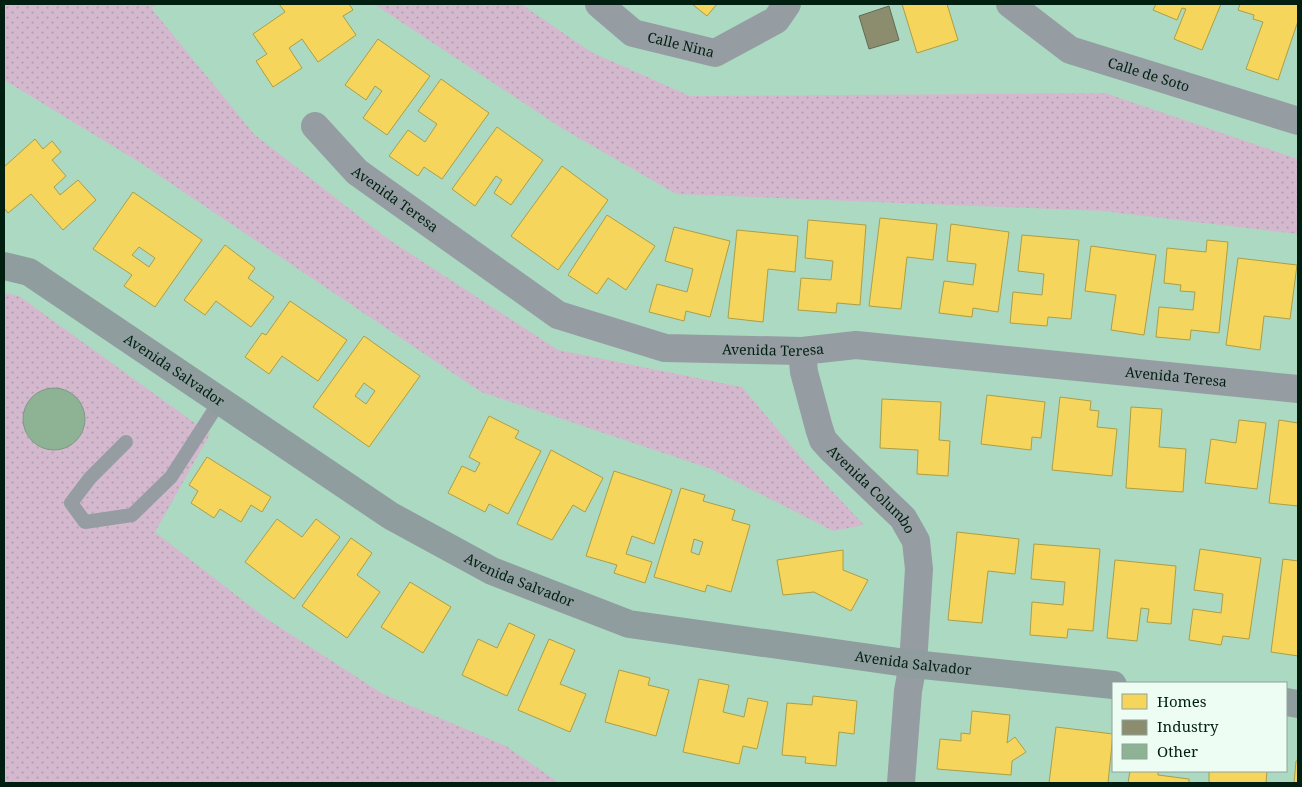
<svg xmlns="http://www.w3.org/2000/svg" width="1302" height="787" viewBox="0 0 1302 787" font-family="'Noto Serif',serif">
<style>
.grass{fill:url(#grass-dots)}
.homes{fill:#f6d55c;stroke:#ac9e45;fill-rule:evenodd}
.industry{fill:#8c8c6e;stroke:#626b52}
.building{fill:#8db294;stroke:#7d9a85}
.lines{fill:none;stroke-linecap:round;stroke-linejoin:round}
.lane{stroke:#959da3;stroke-width:14}
.street{stroke:#959da3;stroke-width:28}
.secondary{stroke:#8f9d9e;stroke-width:28}
.labels{text-anchor:middle;stroke-width:5;stroke-linejoin:round;paint-order:stroke}
.street-label{font-size:14px;fill:#001f10;stroke:#edfdf4}
</style>
<defs>
<pattern id="grass-dots" width="8" height="8" patternUnits="userSpaceOnUse" patternTransform="scale(1.25)"><rect width="8" height="8" fill="#d4b9ce"/><path d="M2 2h.1M6 6h.1" fill="none" stroke="#b49fb0" stroke-width="1.8" stroke-linecap="round"/></pattern>
</defs>
<rect width="100%" height="100%" fill="#acd9c2"/>
<!-- grass -->
<g class="grass">
<polygon points="4,4 159,4 151,8 254,134 388,239 558,350 742,387 804,461 864,525 833,531 711,469 481,392 139,162 4,80"/>
<polygon points="374,4 521,4 591,52 690,96 1105,93 1298,159 1298,234 1102,211 676,194 563,129"/>
<polygon points="4,293 19,296 210,434 155,532 267,619 383,694 506,746 559,783 4,783"/>
</g>
<!-- homes -->
<g class="homes">
<polygon points="279,4 349,4 353,10 343,16 356,35 318,62 302,39 289,48 302,68 273,87 256,61 267,54 253,34 285,12"/>
<polygon points="692,4 717,4 707,16"/>
<polygon points="902,4 947,4 958,40 917,53"/>
<polygon points="1156,4 1221,4 1202,50 1174,39 1186,9 1182,8 1177,20 1153,10"/>
<polygon points="1240,4 1298,4 1298,21 1278,80 1246,69 1263,22 1253,19 1254,15 1238,10"/>
<polygon points="378,39 430,76 387,135 363,118 382,91 375,86 366,100 345,85"/>
<polygon points="441,79 489,113 442,179 424,167 418,176 389,156 408,130 425,142 437,124 418,111"/>
<polygon points="497,127 543,160 511,205 494,193 502,180 496,176 475,206 452,189"/>
<polygon points="35,139 43,149 52,141 61,152 52,160 66,176 54,187 60,195 78,180 96,200 63,230 31,194 8,213 4,208 4,167"/>
<polygon points="562,166 608,200 558,270 511,236"/>
<path d="M133 192 202 240 155 307 124 286 132 275 93 249ZM139 247 155 258 149 267 132 255Z"/>
<polygon points="607,215 655,246 626,290 608,278 597,294 568,275"/>
<polygon points="880,218 937,224 933,260 907,257 901,309 869,306"/>
<polygon points="808,220 866,225 860,305 837,303 836,313 798,310 801,278 831,280 833,261 805,258"/>
<polygon points="951,224 1009,232 998,312 973,308 972,317 939,313 944,281 973,285 976,264 947,261"/>
<polygon points="674,227 730,241 710,317 686,311 684,321 649,312 657,284 687,292 693,269 665,261"/>
<polygon points="737,230 798,236 795,272 768,269 763,322 728,318"/>
<polygon points="1022,235 1079,240 1071,319 1048,317 1047,326 1010,323 1013,292 1042,295 1044,274 1018,271"/>
<polygon points="1207,240 1228,242 1219,333 1191,330 1190,340 1156,337 1159,307 1193,310 1195,292 1180,291 1181,285 1164,283 1167,248 1206,252"/>
<polygon points="225,245 255,268 248,278 274,297 251,327 216,301 205,315 184,300"/>
<polygon points="1091,246 1156,255 1144,335 1111,330 1116,295 1085,291"/>
<polygon points="1238,258 1297,265 1290,319 1264,316 1260,350 1226,345"/>
<polygon points="290,301 347,340 318,381 282,356 269,374 245,357 262,333 266,335"/>
<path d="M364 336 420 376 369 447 313 407ZM364 383 375 391 366 404 355 396Z"/>
<polygon points="987,395 1045,402 1041,438 1032,437 1031,450 981,444"/>
<polygon points="1060,397 1091,401 1090,410 1099,411 1097,427 1117,429 1112,476 1052,470"/>
<polygon points="882,399 941,402 939,440 950,441 948,476 917,474 918,450 880,448"/>
<polygon points="1131,407 1162,409 1159,447 1186,449 1183,492 1126,488"/>
<polygon points="489,416 519,431 515,438 541,451 508,514 489,504 485,512 448,493 462,466 475,472 480,463 469,457"/>
<polygon points="1239,420 1266,423 1257,489 1205,483 1211,439 1236,443"/>
<polygon points="1279,420 1298,423 1298,506 1269,503"/>
<polygon points="551,450 603,478 585,512 573,505 552,540 517,524"/>
<polygon points="207,457 271,497 262,512 251,505 241,522 220,509 214,518 191,503 198,491 189,485"/>
<polygon points="614,471 672,490 654,544 632,536 626,554 652,562 645,583 614,573 617,565 586,556"/>
<path d="M681 488 705 495 703 501 735 510 732 520 750 525 731 592 707 585 705 592 654 577ZM694 539 703 542 699 555 691 552Z"/>
<polygon points="277,519 302,537 316,519 340,537 294,599 245,562"/>
<polygon points="957,532 1019,539 1015,574 988,571 982,623 948,620"/>
<polygon points="351,538 372,553 357,575 380,592 347,638 302,606"/>
<polygon points="1034,544 1100,549 1093,631 1068,629 1067,638 1030,635 1032,602 1063,605 1065,582 1031,579"/>
<polygon points="1200,549 1261,558 1249,639 1223,636 1221,645 1189,640 1193,609 1221,613 1223,594 1194,590"/>
<polygon points="843,550 843,570 868,580 851,611 814,592 783,595 777,560"/>
<polygon points="1283,559 1298,561 1298,656 1271,652"/>
<polygon points="1115,560 1176,566 1171,624 1147,622 1149,609 1141,608 1137,641 1107,638"/>
<polygon points="410,582 451,607 423,653 381,627"/>
<polygon points="509,623 535,635 507,696 462,675 478,639 497,648"/>
<polygon points="549,639 575,650 560,684 586,694 570,732 518,710"/>
<polygon points="619,670 650,678 648,685 669,690 656,736 605,722"/>
<polygon points="699,679 729,685 723,712 744,717 748,698 768,702 757,749 743,746 739,764 683,752"/>
<polygon points="813,696 857,701 854,734 839,732 836,766 805,763 806,757 782,755 787,703 812,705"/>
<polygon points="972,711 1010,715 1007,743 1015,737 1026,752 1012,761 1011,775 937,769 940,739 961,741 961,733 970,734"/>
<polygon points="1056,727 1113,734 1108,783 1049,783"/>
<polygon points="1296,761 1298,761 1298,783 1294,783"/>
<polygon points="1130,771 1158,771 1158,775 1189,779 1189,783 1128,783"/>
<polygon points="1209,771 1267,771 1266,783 1209,783"/>
</g>
<!-- industry -->
<polygon class="industry" points="889,6 899,40 869,49 859,16"/>
<!-- building -->
<circle class="building" cx="54" cy="419" r="31"/>
<g class="lines">
<!-- lane -->
<polyline class="lane" points="126,442 90,478 71,503 85,522 132,515 171,477 220,401"/>
<!-- street -->
<g class="street">
<path id="s1" d="M599 4 633 33 715 53 776 20 787 4"/>
<path id="s2" d="M1010 4 1070 50 1298 121"/>
<path id="s3" d="M315 126 357 172 558 315 665 348 802 351 856 345 1298 389"/>
<path id="s4" d="M802 351 804 372 819 428 823 440 833 451 903 518 916 541 919 569 913 664 908 691 901 783"/>
</g>
<!-- secondary -->
<g class="secondary">
<path id="s5" d="M4 266 29 272 391 516 492 571 629 624 913 664 1113 685"/>
<polyline points="1286,702 1298,704"/>
</g>
</g>
<g class="labels">
<!-- street labels -->
<g class="street-label">
<text dy="5" stroke="none"><textPath href="#s1" startOffset="94">Calle Nina</textPath></text>
<text dy="5" stroke="none"><textPath href="#s2" startOffset="158">Calle de Soto</textPath></text>
<text dy="5" stroke="none"><textPath href="#s3" startOffset="109">Avenida Teresa</textPath></text>
<text dy="5" stroke="none"><textPath href="#s3" startOffset="529">Avenida Teresa</textPath></text>
<text dy="5" stroke="none"><textPath href="#s5" startOffset="201">Avenida Salvador</textPath></text>
<text dy="5" stroke="none"><textPath href="#s3" startOffset="934">Avenida Teresa</textPath></text>
<text dy="5" stroke="none"><textPath href="#s4" startOffset="161">Avenida Columbo</textPath></text>
<text dy="5" stroke="none"><textPath href="#s5" startOffset="606">Avenida Salvador</textPath></text>
<text dy="5" stroke="none"><textPath href="#s5" startOffset="1011">Avenida Salvador</textPath></text>
</g>
</g>
<!-- border -->
<rect width="1302" height="787" fill="none" stroke="#001f10" stroke-width="10"/>
<!-- legend -->
<rect x="1112" y="682" width="175" height="90" fill="#edfdf4" stroke="#8ea499"/>
<rect x="1122" y="694" width="25" height="15" fill="#f6d55c" stroke="#8ea499"/>
<text x="1157" y="707" font-size="15" fill="#001f10">Homes</text>
<rect x="1122" y="720" width="25" height="15" fill="#8c8c6e" stroke="#8ea499"/>
<text x="1157" y="732" font-size="15" fill="#001f10">Industry</text>
<rect x="1122" y="744" width="25" height="15" fill="#8db294" stroke="#8ea499"/>
<text x="1157" y="757" font-size="15" fill="#001f10">Other</text>
</svg>
